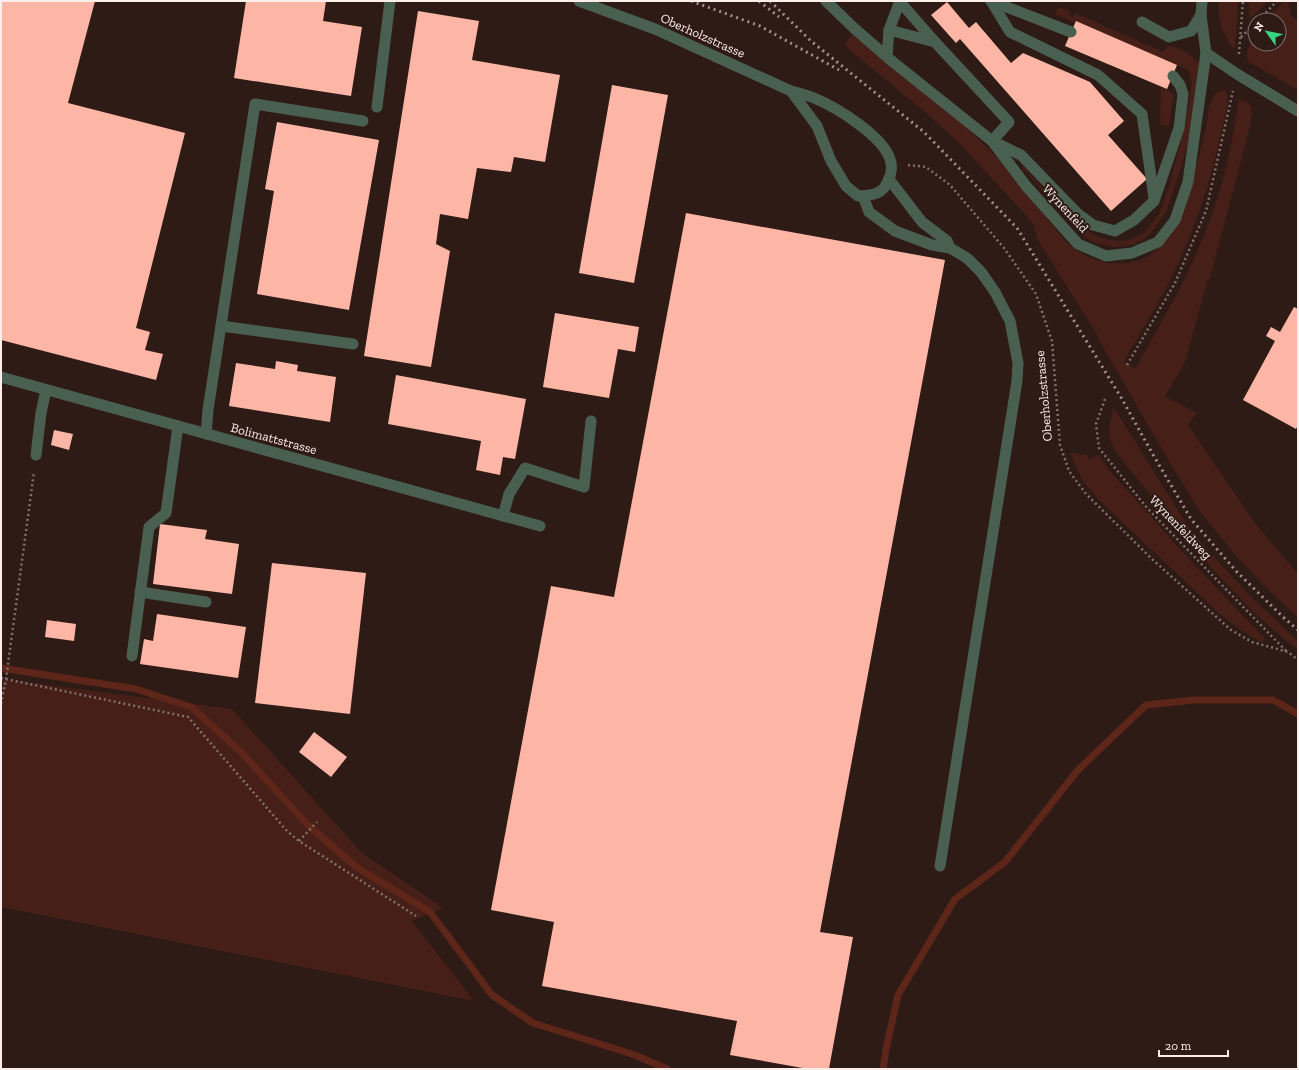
<svg xmlns="http://www.w3.org/2000/svg" width="1299" height="1070" viewBox="0 0 1299 1070" font-family="'Zilla Slab',serif">
<style>
.green{fill:#462018}
.lines{fill:none;stroke-linecap:round;stroke-linejoin:round}
.stream{stroke:#5e2519;stroke-width:7}
.building{fill:#fdb6a5}
.path{stroke:#83716c;stroke-width:2.5;stroke-dasharray:2 3;stroke-linecap:butt}
.service{stroke:#496050;stroke-width:11}
.minor{stroke:#496050;stroke-width:11}
.rail{stroke:#a3928e;stroke-width:3;stroke-dasharray:2 4;stroke-linecap:butt}
.labels{text-anchor:middle;stroke-width:4;stroke-linejoin:round;paint-order:stroke}
.street-label{font-size:13px;fill:#fdeeea;stroke:#2f1b16}
</style>
<rect width="100%" height="100%" fill="#2f1b16"/>
<!-- green -->
<g class="green">
<path d="M1219 1H1238L1235 48 1234 49C1222 34 1218 19 1219 1Z"/>
<polygon points="1249,1 1268,1 1252,17 1249,17"/>
<path d="M1284 1H1288L1291 15 1298 22V90L1249 62C1244 53 1250 44 1255 36V44H1279V20H1267Z"/>
<path d="M1058 7H1059L1071 12 1069 15 1073 17 1075 13 1163 52 1168 46C1181 47 1191 55 1200 64L1191 131 1182 164 1166 212 1150 234 1142 240 1132 245 1114 247 1092 242 1078 231 1022 167 1023 166 1052 199 1071 212 1088 231 1098 237 1109 240 1120 241 1129 240 1145 232 1159 214 1169 186 1185 125 1192 82 1189 71 1184 68 1055 14Z"/>
<path d="M852 34 964 125 992 152 1067 243C1086 258 1104 266 1128 263 1170 256 1181 216 1192 181 1197 164 1202 146 1206 128 1208 119 1208 108 1212 99 1214 94 1218 91 1224 90L1226 92C1230 102 1224 123 1221 133 1211 182 1195 229 1173 274 1158 304 1141 332 1124 361L1135 369C1163 320 1192 271 1211 217 1225 179 1233 139 1239 99 1257 105 1251 112 1250 127L1211 274 1210 279H1208L1185 362 1165 396 1196 413 1188 425 1254 522 1298 574V618L1268 590 1239 559 1200 512 1170 463 1100 342 1096 333 1038 240 1033 224 1026 215 958 142 925 112 851 51 845 44Z"/>
<polygon points="1161,87 1170,91 1174,95 1169,125 1168,126 1161,125 1160,123"/>
<path d="M1114 408 1184 520 1204 546 1252 598 1298 641V650C1240 605 1192 547 1147 490 1135 475 1117 457 1111 441 1107 430 1111 418 1114 408Z"/>
<polygon points="1070,453 1077,453 1081,455 1086,454 1089,460 1099,455 1109,470 1179,548 1242,615 1265,638 1263,642 1262,643 1239,629 1220,614 1101,502 1083,481"/>
<polygon points="1,679 232,709 362,853 443,908 412,921 474,1001 1,907"/>
</g>
<g class="lines">
<!-- stream -->
<g class="stream">
<polyline points="1,668 136,689 191,707 239,750 308,825 356,867 430,912 492,995 533,1023 635,1055 667,1069"/>
<polyline points="883,1069 886,1049 898,995 955,899 1005,862 1078,770 1146,705 1194,700 1273,700 1298,714"/>
</g>
</g>
<!-- building -->
<g class="building">
<polygon points="1,1 95,1 68,103 185,133 136,328 150,332 145,350 163,354 156,380 1,340"/>
<polygon points="246,1 326,1 323,21 362,27 351,96 234,78"/>
<polygon points="947,2 969,28 976,22 1011,63 1023,53 1090,82 1124,121 1108,135 1147,179 1111,211 960,39 956,43 931,15"/>
<polygon points="418,11 479,21 472,60 560,75 545,162 514,157 511,172 477,168 468,219 440,214 436,244 450,251 431,367 364,356"/>
<polygon points="1076,21 1177,65 1167,89 1065,46"/>
<polygon points="612,85 668,95 634,283 579,273"/>
<polygon points="277,122 379,140 349,310 257,294 274,191 265,189"/>
<polygon points="686,213 945,260 820,932 853,937 829,1069 808,1069 730,1055 737,1021 542,986 554,922 491,910 551,586 614,597"/>
<polygon points="1294,307 1298,309 1298,425 1296,429 1243,400 1275,341 1266,336 1271,327 1280,332"/>
<polygon points="555,313 639,327 635,352 618,349 609,398 543,387"/>
<polygon points="276,361 298,365 297,371 336,377 330,422 229,406 236,363 275,369"/>
<polygon points="396,375 526,399 515,459 503,457 500,475 476,470 481,441 388,424"/>
<polygon points="54,430 73,434 69,450 51,445"/>
<polygon points="160,524 207,530 205,539 239,544 232,594 153,584"/>
<polygon points="272,563 366,573 350,714 255,703"/>
<polygon points="157,614 246,627 238,678 140,664 144,639 153,641"/>
<polygon points="47,620 76,624 74,641 45,637"/>
<polygon points="314,732 347,757 331,777 299,752"/>
</g>
<g class="lines">
<!-- path -->
<g class="path">
<polyline points="1259,20 1277,1"/>
<polyline points="1241,37 1255,24"/>
<polyline points="1239,54 1243,1"/>
<polyline points="908,165 926,167 950,185 1004,248 1036,294 1052,341 1060,445 1069,471 1086,494 1153,560 1231,630 1252,642 1288,652 1298,660"/>
<polyline points="1127,365 1175,283 1206,211 1233,91"/>
<polyline points="1105,399 1096,424 1099,448 1147,508 1287,652"/>
<polyline points="1,678 188,717 287,831 299,841 416,916"/>
<polyline points="1,704 6,679 34,472"/>
<polyline points="299,841 317,822"/>
</g>
<!-- service -->
<g class="service">
<polyline points="826,1 855,29 893,62 992,141 1027,187 1078,244 1106,256 1132,253 1158,242 1175,220 1188,182 1206,53 1237,74 1298,111"/>
<polyline points="991,1 1010,32 1098,75 1142,114 1154,198"/>
<polyline points="991,1 1071,32"/>
<polyline points="900,2 935,42"/>
<polyline points="1142,22 1169,37 1191,31 1201,15"/>
<polyline points="889,30 935,42 1009,122 992,141 1021,155 1078,214 1093,225 1115,231 1134,220 1154,201 1179,128 1183,94 1180,85 1173,76"/>
<polyline points="887,56 889,30 900,1"/>
<polyline points="377,107 390,1"/>
<polyline points="889,179 922,222 947,241 950,248"/>
<polyline points="863,196 869,212 895,231 932,245 950,248 967,258 981,272 995,292 1010,321 1018,363 1017,381 940,866"/>
<polyline points="221,326 353,344"/>
<polyline points="206,434 208,410 255,104 363,121"/>
<polyline points="36,455 41,413 46,390"/>
<polyline points="503,516 509,494 525,468 584,487 591,421"/>
<polyline points="140,592 206,602"/>
<polyline points="132,656 149,527 166,513 178,426"/>
</g>
<!-- minor -->
<g class="minor">
<path d="M579 1 655 29 791 91C799 93 807 95 814 98 836 107 887 138 891 163 892 167 891 175 889 178 884 195 872 195 858 196L846 186 831 161 817 126 791 91"/>
<polyline points="1202,1 1201,15 1206,53"/>
<polyline points="1,377 540,526"/>
</g>
<!-- rail -->
<g class="rail">
<polyline points="691,1 760,26 839,70"/>
<polyline points="759,1 779,17"/>
<polyline points="770,1 811,41 924,132 1017,228 1122,399 1152,453 1191,519 1236,571 1283,617 1298,630"/>
</g>
</g>
<g class="labels">
<!-- street labels -->
<g class="street-label">
<text transform="translate(703 35) rotate(24)" y="5">Oberholzstrasse</text>
<text transform="translate(1066 208) rotate(47)" y="5">Wynenfeld</text>
<text transform="translate(1043 396) rotate(-95)" y="5">Oberholzstrasse</text>
<text transform="translate(274 438) rotate(15)" y="5">Bolimattstrasse</text>
<text transform="translate(1181 527) rotate(46)" y="5">Wynenfeldweg</text>
</g>
</g>
<!-- border -->
<rect width="1299" height="1070" fill="none" stroke="#fdeeea" stroke-width="4"/>
<!-- north arrow -->
<g transform="translate(1267 32) rotate(303)"><circle r="19" fill="#2f1b16" stroke="#816f6b"/>
<path d="M0-3L7 15L0 10L-7 15Z" fill="#35d881"/>
<text y="-6" font-size="11" font-weight="bold" text-anchor="middle" fill="#fdeeea">N</text>
</g>
<!-- scale -->
<path d="M1159 1050v6h69v-6" fill="none" stroke="#fdeeea" stroke-width="2"/>
<text x="1165" y="1050" font-size="12" fill="#fdeeea" stroke="#2f1b16" stroke-width="3" paint-order="stroke">20 m</text>
</svg>
